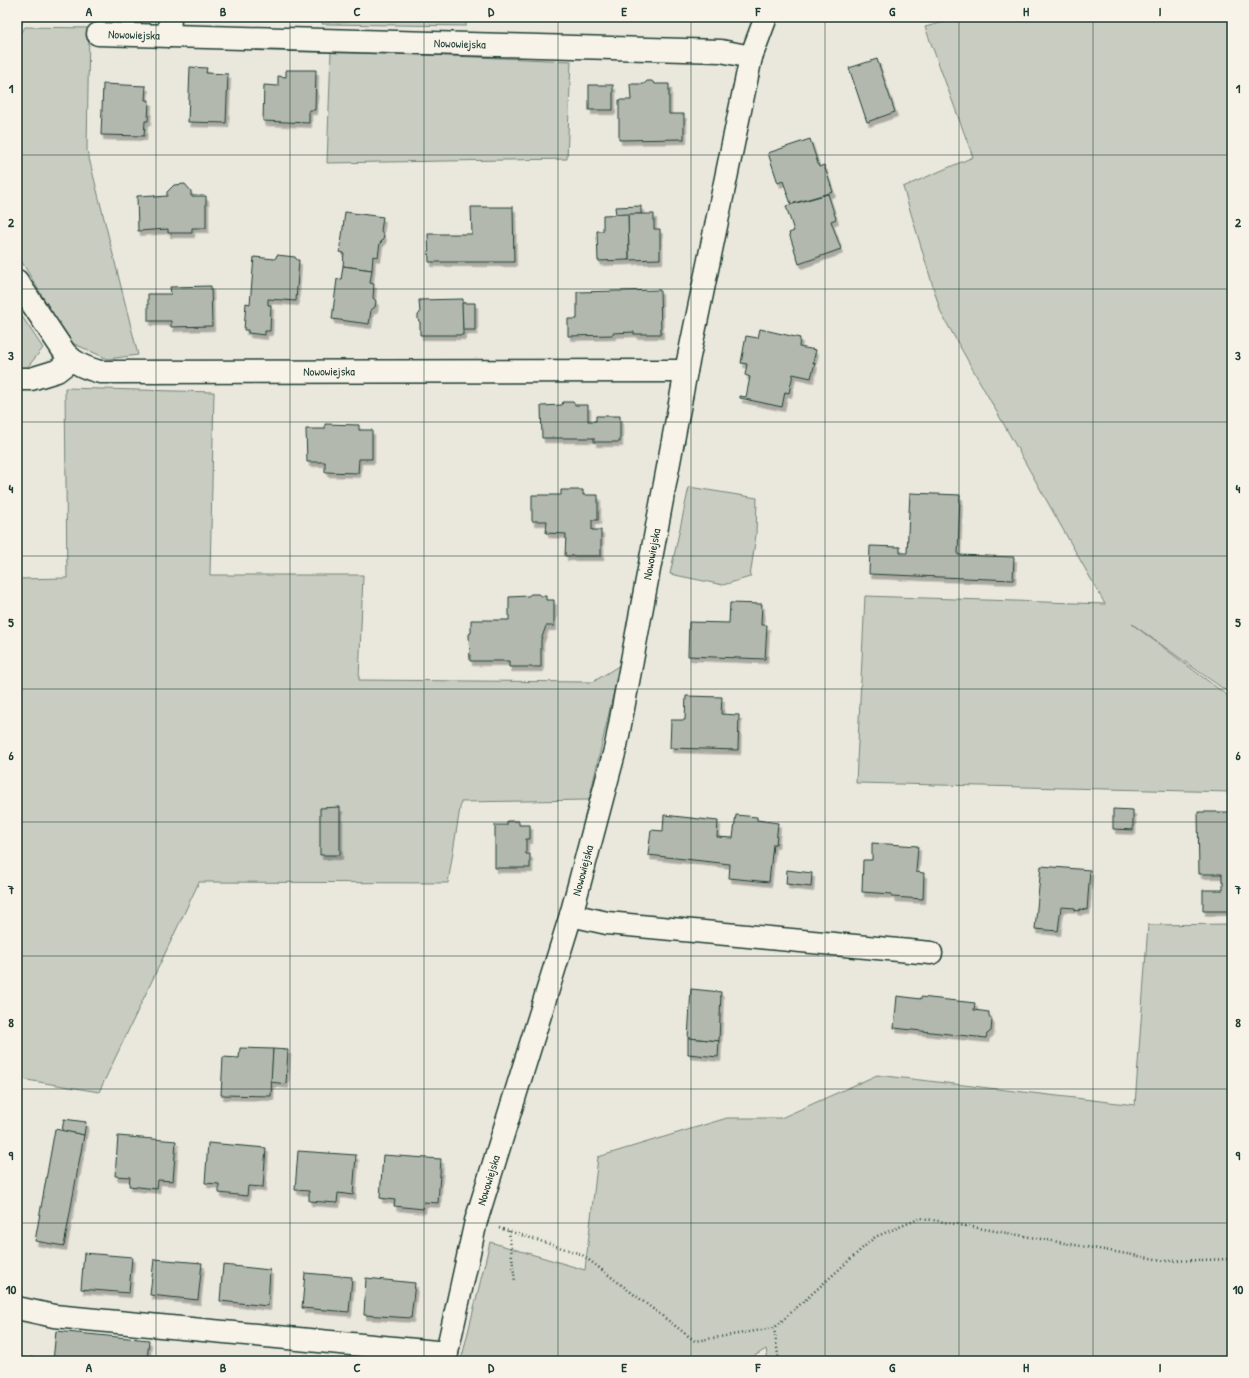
<svg xmlns="http://www.w3.org/2000/svg" width="1249" height="1378" viewBox="0 0 1249 1378" font-family="'Patrick Hand',sans-serif">
<style>
.green{fill:#c8ccc1;stroke:#74847a}
.building{fill:#b2b8ae;stroke:#1f3d34;filter:url(#shadow)}
.lines{fill:none;stroke-linecap:round;stroke-linejoin:round}
.minor-casing{stroke:#1f3d34;stroke-width:25}
.path{stroke:#1f3d34;stroke-width:2.5;stroke-dasharray:1 3;stroke-linecap:butt}
.minor{stroke:#f7f3e8;stroke-width:22}
.grid{fill:none;stroke:#1f3d34;stroke-width:1;stroke-opacity:0.55}
.labels{text-anchor:middle;stroke-width:3.5;stroke-linejoin:round;paint-order:stroke}
.street-label{font-size:12px;fill:#1f3d34;stroke:#f7f3e8}
.neatline{fill:none;stroke:#1f3d34;stroke-width:1.5}
.grid-label{font-size:13px;text-anchor:middle;font-weight:bold;fill:#1f3d34}
</style>
<defs>
<filter id="shadow"><feDropShadow dx="2.5" dy="4.5" stdDeviation="0" flood-color="#0004"/></filter>
</defs>
<rect width="100%" height="100%" fill="#eae8dd"/>
<filter id="ink" filterUnits="userSpaceOnUse"><feTurbulence type="fractalNoise" baseFrequency=".025" numOctaves="2"/><feDisplacementMap in="SourceGraphic" scale="8" xChannelSelector="R" yChannelSelector="G"/><feConvolveMatrix kernelMatrix="1 2 1 2 8 2 1 2 1" color-interpolation-filters="sRGB"/></filter>
<g filter="url(#ink)">
<!-- green -->
<g class="green">
<polygon points="17,17 24,17 18,36 25,27 89,28 87,150 138,355 108,359 70,342 17,254"/>
<polygon points="323,17 466,17 466,26 322,24"/>
<polygon points="963,17 1232,17 1232,695 1132,624 1232,699 1232,792 856,783 865,596 1105,604 941,313 903,187 973,157 925,27"/>
<polygon points="331,51 571,61 567,159 327,163"/>
<polygon points="17,309 43,348 26,369 17,369"/>
<polygon points="65,388 214,392 210,575 363,575 359,680 593,682 620,665 589,800 461,802 448,883 199,882 99,1092 21,1079 17,1080 17,579 67,578"/>
<polygon points="689,487 757,498 756,535 750,577 723,585 670,574"/>
<polygon points="1232,924 1232,1361 768,1361 766,1349 746,1361 461,1361 490,1242 585,1270 598,1157 727,1118 781,1118 877,1075 1135,1105 1148,925"/>
</g>
<!-- building -->
<g class="building">
<polygon points="877,59 895,112 867,122 849,68"/>
<polygon points="190,67 207,68 206,73 228,74 226,123 188,122"/>
<polygon points="286,70 316,70 315,110 309,110 309,123 263,121 264,85 278,86 278,76 286,77"/>
<polygon points="647,81 652,81 655,84 669,84 669,114 684,114 684,139 619,140 619,100 631,100 630,84 644,84"/>
<polygon points="103,84 146,86 145,100 149,100 148,121 145,121 144,136 101,135"/>
<rect x="589" y="85" width="24" height="25"/>
<polygon points="810,139 819,167 824,165 833,192 791,204 783,181 778,183 768,153"/>
<polygon points="185,184 191,191 191,196 206,196 206,228 192,228 192,233 168,233 168,229 138,231 137,196 155,195 154,197 167,196 167,192 174,185"/>
<polygon points="828,194 836,219 831,221 841,249 799,264 789,233 794,231 786,206"/>
<polygon points="641,206 641,214 616,215 615,207"/>
<polygon points="471,207 513,207 514,262 429,262 428,234 472,234"/>
<polygon points="345,212 383,217 381,231 384,235 383,240 380,243 378,257 373,256 372,270 343,266 344,253 340,252"/>
<polygon points="628,214 654,214 654,229 660,229 660,259 629,260"/>
<polygon points="628,214 629,260 598,261 597,231 603,231 603,215"/>
<polygon points="277,255 295,257 297,260 299,260 296,301 268,299 268,305 271,305 270,331 265,331 265,335 248,333 248,330 244,330 246,303 250,304 254,257 275,259"/>
<polygon points="343,266 372,270 370,283 374,284 373,298 376,301 375,307 371,310 369,324 332,319 337,279 341,280"/>
<polygon points="211,286 212,326 171,327 171,321 148,321 148,294 171,294 170,287"/>
<polygon points="660,290 661,334 634,334 634,332 613,333 613,335 568,336 568,319 577,319 577,292"/>
<polygon points="463,299 463,335 420,335 420,322 418,320 418,315 420,313 419,300"/>
<polygon points="462,303 475,303 475,330 463,330"/>
<polygon points="760,329 800,338 799,347 816,350 813,363 815,363 811,378 793,374 789,393 785,392 782,407 740,398 740,396 746,397 750,377 745,375 747,364 741,363 746,336 758,338"/>
<polygon points="563,402 573,402 575,405 588,405 588,421 596,421 596,416 620,416 620,442 594,442 594,438 542,438 541,406 562,405"/>
<polygon points="325,424 359,425 359,430 372,430 372,459 359,459 358,473 325,472 325,462 307,462 306,429 325,429"/>
<polygon points="561,490 583,490 583,495 598,495 598,520 592,520 592,530 601,530 601,556 565,556 566,534 546,533 547,521 532,521 532,495 561,495"/>
<polygon points="910,493 960,495 958,555 1014,557 1013,580 869,574 870,546 900,547 900,553 907,553"/>
<polygon points="531,594 538,594 541,596 546,596 546,600 554,600 554,626 546,626 541,640 541,667 509,667 509,661 470,661 469,634 471,633 471,620 509,620 509,597 528,596"/>
<polygon points="730,603 762,604 761,625 767,625 765,659 688,656 689,622 729,623"/>
<polygon points="686,696 722,697 721,714 739,715 738,750 670,748 671,720 685,720"/>
<polygon points="340,807 340,855 320,855 320,808"/>
<polygon points="1113,809 1133,810 1133,830 1113,829"/>
<polygon points="1198,812 1232,812 1232,911 1203,911 1203,890 1223,890 1223,882 1222,882 1222,874 1199,874"/>
<polygon points="664,815 718,821 717,837 733,838 736,815 757,817 757,820 778,823 776,844 773,844 769,882 729,878 730,864 648,855 651,830 663,831"/>
<polygon points="507,821 519,821 519,825 530,825 530,839 526,839 526,854 530,854 530,868 495,868 495,825 507,825"/>
<polygon points="872,843 918,846 916,872 924,873 923,899 892,897 892,894 862,892 863,860 872,860"/>
<polygon points="1041,866 1090,870 1087,910 1080,909 1079,911 1075,910 1075,908 1061,907 1058,931 1035,929"/>
<polygon points="787,870 812,873 811,887 786,884"/>
<polygon points="691,989 721,992 719,1041 688,1038"/>
<polygon points="897,996 921,999 921,997 975,1003 974,1010 989,1012 989,1016 992,1020 991,1031 987,1034 986,1038 894,1028"/>
<polygon points="688,1038 719,1041 718,1057 688,1054"/>
<polygon points="240,1048 273,1049 271,1096 221,1095 223,1057 239,1058"/>
<polygon points="273,1049 288,1050 286,1084 271,1082"/>
<polygon points="64,1119 86,1122 84,1135 62,1131"/>
<polygon points="55,1129 84,1135 64,1246 35,1241"/>
<polygon points="118,1136 176,1141 173,1181 158,1180 157,1189 129,1186 130,1177 115,1176"/>
<polygon points="208,1143 266,1148 263,1187 248,1186 247,1196 219,1193 219,1184 205,1183"/>
<polygon points="298,1151 356,1155 353,1195 338,1193 337,1203 309,1201 309,1191 295,1190"/>
<polygon points="383,1155 441,1159 438,1203 424,1202 423,1209 394,1206 395,1200 380,1198"/>
<polygon points="84,1253 132,1257 129,1293 81,1289"/>
<polygon points="154,1259 202,1263 198,1300 150,1295"/>
<polygon points="223,1265 270,1270 268,1306 220,1301"/>
<polygon points="305,1273 352,1277 349,1312 302,1308"/>
<polygon points="366,1278 415,1283 411,1318 364,1315"/>
<polygon points="56,1331 149,1340 147,1361 53,1361"/>
<polygon points="17,1356 30,1359 31,1357 34,1358 33,1361 17,1361"/>
</g>
<g class="lines">
<defs>
<g id="minor">
<path id="s1" d="M98 34 721 51 751 57"/>
<polyline points="169,36 170,17"/>
<path id="s2" d="M17 281 65 353C75 364 86 368 100 372L686 371"/>
<polyline points="17,379 31,379 57,371 71,360"/>
<polyline points="571,915 607,923 931,953"/>
<polyline points="17,1308 54,1316 447,1353"/>
<path id="s3" d="M445 1361 476 1221 571 915 616 746 686 371 751 57 766 17"/>
</g>
</defs>
<!-- minor casing -->
<use href="#minor" class="minor-casing"/>
<!-- path -->
<g class="path">
<polyline points="499,1228 581,1254 695,1341 774,1328 875,1237 921,1218 1167,1261 1232,1259"/>
<polyline points="509,1231 515,1282"/>
<polyline points="774,1328 779,1361"/>
</g>
<!-- minor -->
<use href="#minor" class="minor"/>
</g>
</g>
<!-- grid -->
<path class="grid" d="M156 17V1361M290 17V1361M424 17V1361M558 17V1361M691 17V1361M825 17V1361M959 17V1361M1093 17V1361M17 155H1232M17 289H1232M17 422H1232M17 556H1232M17 689H1232M17 822H1232M17 956H1232M17 1089H1232M17 1223H1232"/>
<g class="labels">
<!-- street labels -->
<g class="street-label">
<text dy="4" stroke="none"><textPath href="#s1" startOffset="36">Nowowiejska</textPath></text>
<text dy="4" stroke="none"><textPath href="#s1" startOffset="362">Nowowiejska</textPath></text>
<text dy="4" stroke="none"><textPath href="#s2" startOffset="356">Nowowiejska</textPath></text>
<text dy="4" stroke="none"><textPath href="#s3" startOffset="834">Nowowiejska</textPath></text>
<text dy="4" stroke="none"><textPath href="#s3" startOffset="510">Nowowiejska</textPath></text>
<text dy="4" stroke="none"><textPath href="#s3" startOffset="186">Nowowiejska</textPath></text>
</g>
</g>
<!-- margin -->
<rect width="1249" height="1378" fill="none" stroke="#f7f3e8" stroke-width="44"/>
<rect x="22" y="22" width="1205" height="1334" class="neatline"/>
<g class="grid-label">
<text x="89" y="16">A</text>
<text x="223" y="16">B</text>
<text x="357" y="16">C</text>
<text x="491" y="16">D</text>
<text x="624" y="16">E</text>
<text x="758" y="16">F</text>
<text x="892" y="16">G</text>
<text x="1026" y="16">H</text>
<text x="1160" y="16">I</text>
<text x="11" y="93">1</text>
<text x="1238" y="93">1</text>
<text x="11" y="227">2</text>
<text x="1238" y="227">2</text>
<text x="11" y="360">3</text>
<text x="1238" y="360">3</text>
<text x="11" y="493">4</text>
<text x="1238" y="493">4</text>
<text x="11" y="627">5</text>
<text x="1238" y="627">5</text>
<text x="11" y="760">6</text>
<text x="1238" y="760">6</text>
<text x="11" y="894">7</text>
<text x="1238" y="894">7</text>
<text x="11" y="1027">8</text>
<text x="1238" y="1027">8</text>
<text x="11" y="1160">9</text>
<text x="1238" y="1160">9</text>
<text x="11" y="1294">10</text>
<text x="1238" y="1294">10</text>
<text x="89" y="1372">A</text>
<text x="223" y="1372">B</text>
<text x="357" y="1372">C</text>
<text x="491" y="1372">D</text>
<text x="624" y="1372">E</text>
<text x="758" y="1372">F</text>
<text x="892" y="1372">G</text>
<text x="1026" y="1372">H</text>
<text x="1160" y="1372">I</text>
</g>
</svg>
